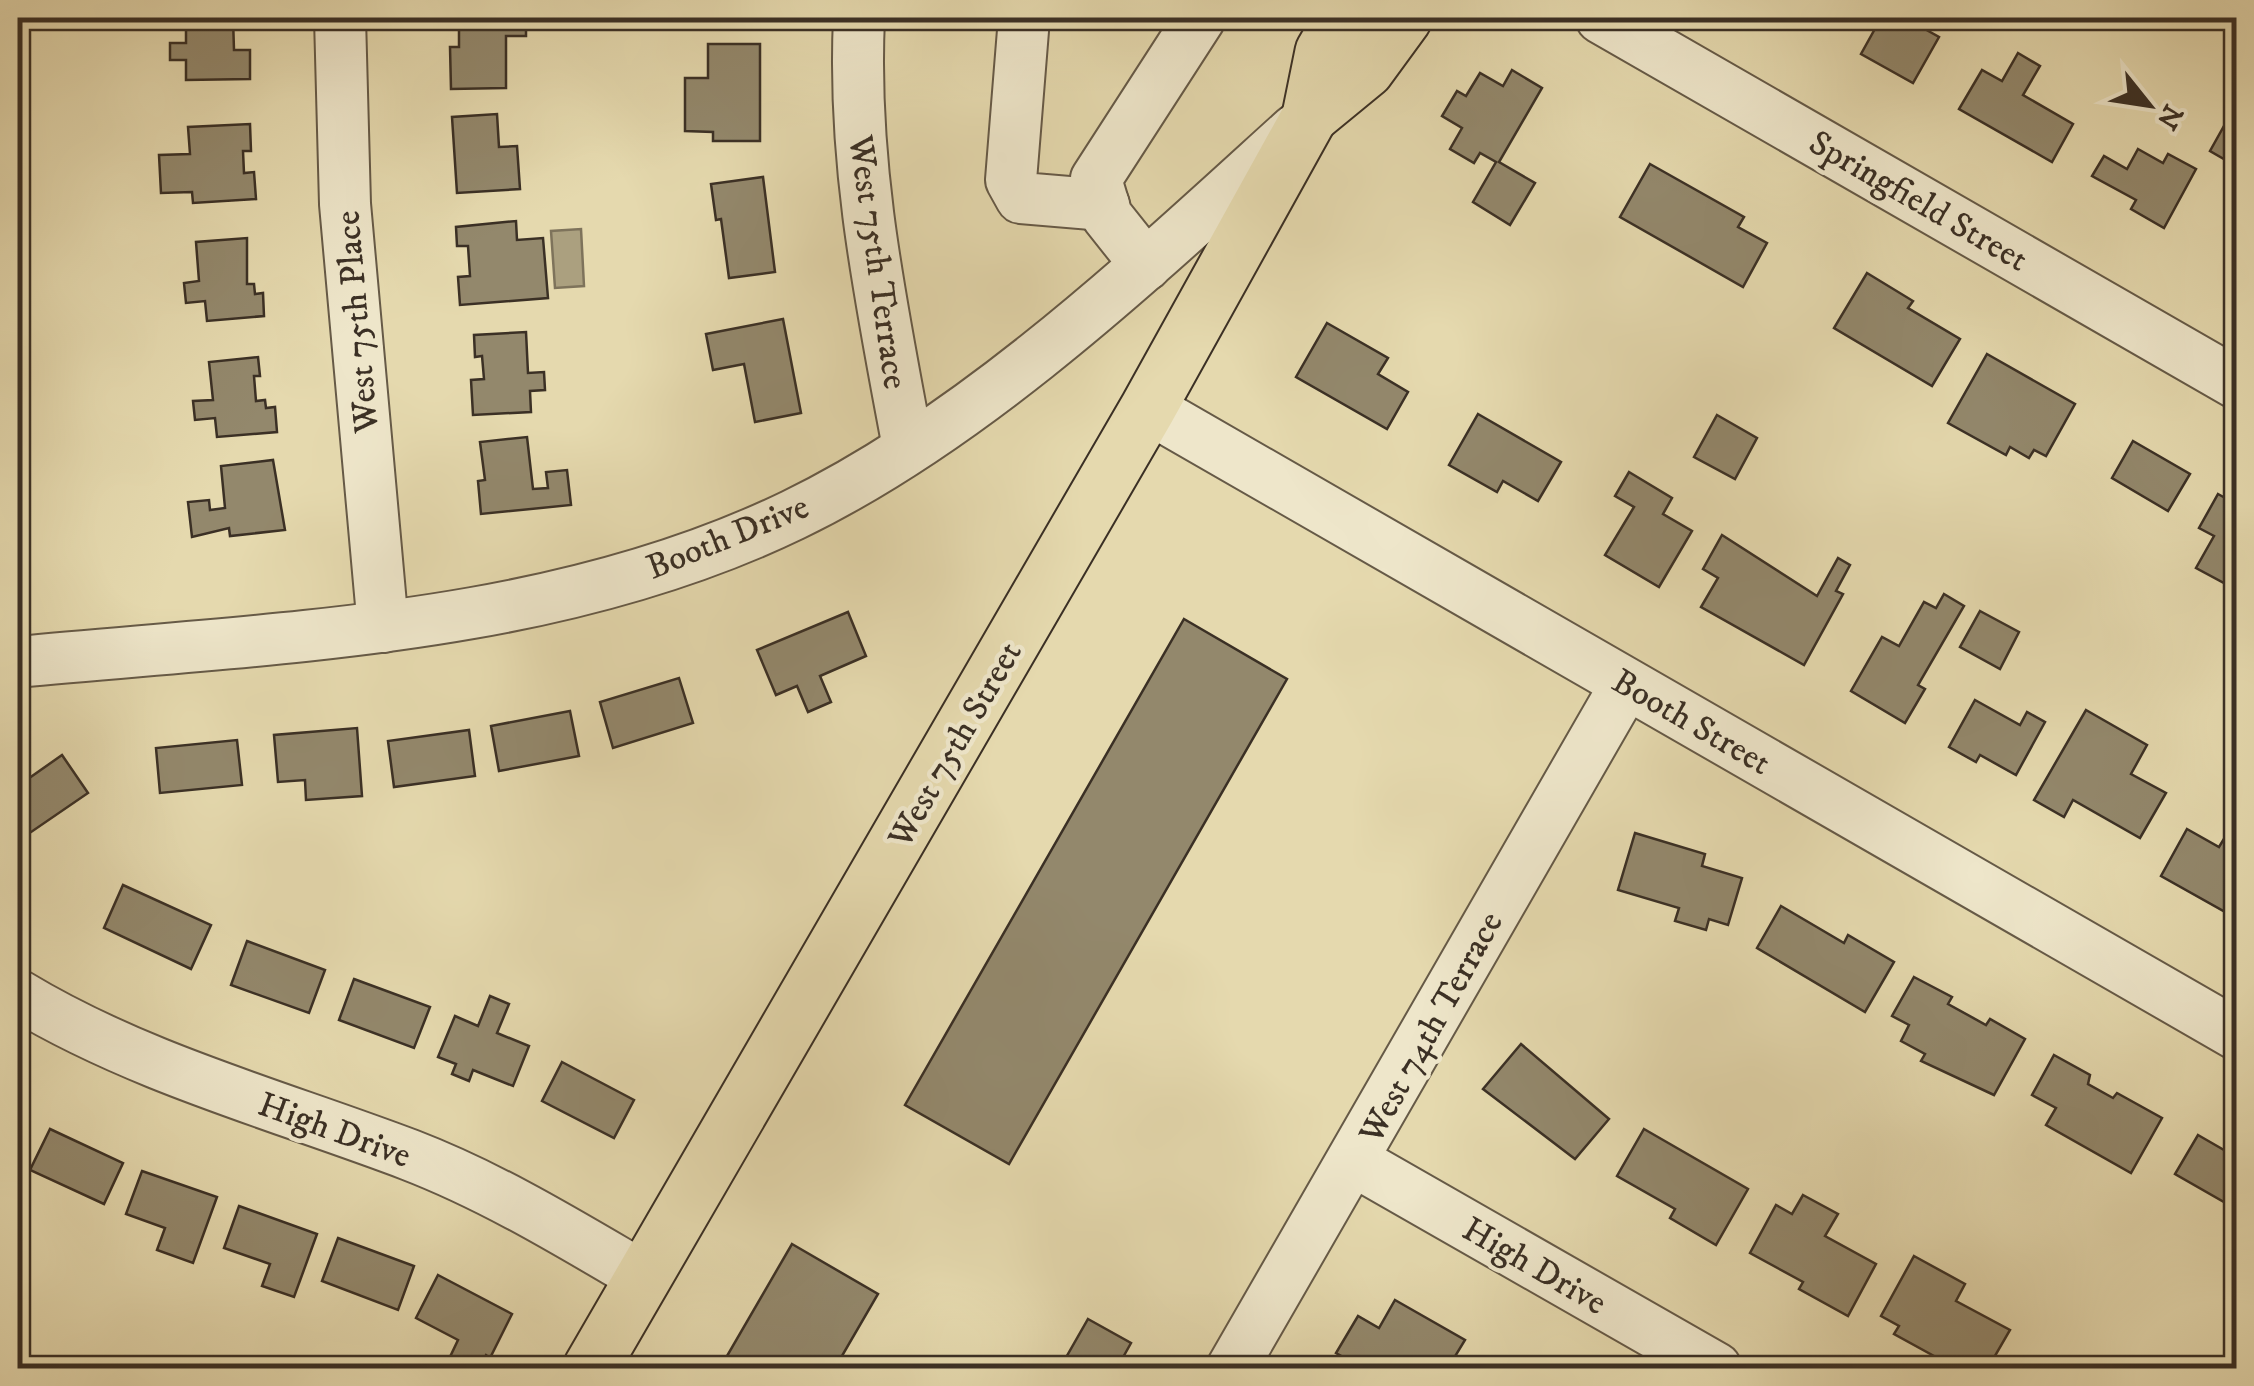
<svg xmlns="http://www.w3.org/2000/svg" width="2254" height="1386" viewBox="0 0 2254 1386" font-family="'IM FELL DW Pica',serif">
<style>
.water{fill:#aba07f;stroke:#7e735b;stroke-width:2.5}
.building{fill:#93886c;stroke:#3b3025;stroke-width:2.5}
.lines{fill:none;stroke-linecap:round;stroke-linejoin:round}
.minor-casing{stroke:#665a47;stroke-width:54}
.major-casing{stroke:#3b3025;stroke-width:59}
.minor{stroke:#eee6ca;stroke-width:50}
.major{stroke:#e5d9ae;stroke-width:55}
.labels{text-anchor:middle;stroke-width:9;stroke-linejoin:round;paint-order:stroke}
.street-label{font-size:35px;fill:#3b3025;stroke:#eee6ca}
</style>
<rect width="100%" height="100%" fill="#e5d9ae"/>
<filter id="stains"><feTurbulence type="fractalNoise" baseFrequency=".002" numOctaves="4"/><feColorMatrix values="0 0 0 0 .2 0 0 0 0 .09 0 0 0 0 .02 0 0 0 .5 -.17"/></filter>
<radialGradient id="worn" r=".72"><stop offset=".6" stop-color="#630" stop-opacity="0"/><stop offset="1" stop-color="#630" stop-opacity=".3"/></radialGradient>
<!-- water -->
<polygon class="water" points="581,229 584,286 555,288 551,231"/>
<!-- building -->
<g class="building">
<polygon points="186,18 233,18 234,50 250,50 250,79 186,80 186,60 170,60 170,43 186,43"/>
<polygon points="459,18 526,18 526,36 506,36 506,88 451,89 450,47 459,47"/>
<polygon points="1881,18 1905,18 1939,37 1913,83 1861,54"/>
<polygon points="708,44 760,44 760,141 713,141 713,132 685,131 685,78 708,78"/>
<polygon points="2018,53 2040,66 2023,95 2073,124 2052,162 1959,109 1982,70 2002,81"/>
<polygon points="1512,70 1542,88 1499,162 1535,183 1510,225 1473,202 1496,162 1480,153 1474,163 1450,149 1462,128 1442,116 1457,91 1466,96 1480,73 1503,86"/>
<polygon points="497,114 499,147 517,146 520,189 457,193 452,117"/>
<polygon points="2229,117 2236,121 2236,148 2229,162 2210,151"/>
<polygon points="250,124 251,151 243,151 244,173 254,172 256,199 193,203 192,192 161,193 159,155 190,154 188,127"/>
<polygon points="2138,149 2163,163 2168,154 2196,169 2164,228 2131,209 2136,200 2092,176 2104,156 2127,169"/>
<polygon points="1650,164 1744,217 1738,227 1767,243 1743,287 1620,217"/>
<polygon points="763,177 775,272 729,278 721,219 716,220 711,184"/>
<polygon points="516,221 517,240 543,238 548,298 460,305 458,277 470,276 468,246 457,246 456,227"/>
<polygon points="247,238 247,284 254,284 255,294 263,293 264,316 207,321 205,301 186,303 184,283 199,281 196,242"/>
<polygon points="1867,273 1913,301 1908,308 1960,339 1932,386 1834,328"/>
<polygon points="783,319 801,413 755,422 744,364 713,370 706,334"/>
<polygon points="1327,323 1388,358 1378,374 1408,392 1387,429 1296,377"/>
<polygon points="526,332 528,373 544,372 545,390 530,391 531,412 473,415 471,380 484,379 482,356 475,357 474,335"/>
<polygon points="1987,354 2075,404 2046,456 2034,450 2029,458 2010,447 2006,455 1948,423"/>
<polygon points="258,357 260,376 254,376 256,401 265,400 266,408 275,407 277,432 217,437 215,418 195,420 193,401 213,400 209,362"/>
<polygon points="1478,414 1561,462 1538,501 1503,481 1497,492 1449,465"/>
<polygon points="1717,415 1757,438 1735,479 1694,457"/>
<polygon points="527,437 533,489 548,488 546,472 567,470 571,505 481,514 478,481 485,480 480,442"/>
<polygon points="2133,441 2190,474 2168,511 2112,478"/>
<polygon points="273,460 285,530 230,536 229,528 192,537 188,502 209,500 210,510 225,508 221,466"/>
<polygon points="1629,472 1672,498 1663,514 1692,531 1659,587 1605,555 1634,507 1615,496"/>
<polygon points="2218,494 2236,504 2236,562 2224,583 2196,568 2214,536 2199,528"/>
<polygon points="1722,535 1817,596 1838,558 1850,565 1836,591 1843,594 1804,665 1701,607 1718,578 1703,569"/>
<polygon points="1944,594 1964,606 1918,685 1925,689 1905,723 1851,691 1882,637 1899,646 1924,602 1936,608"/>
<polygon points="1980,611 2019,632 2000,669 1960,647"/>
<polygon points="848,612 866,656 820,676 831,702 808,712 797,686 776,695 757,650"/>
<polygon points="1184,619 1287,679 1009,1164 905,1105"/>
<polygon points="679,678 693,723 613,748 600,702"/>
<polygon points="1975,700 2020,725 2027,712 2045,722 2016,775 1980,755 1976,762 1949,747"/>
<polygon points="2086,710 2147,745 2131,774 2166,793 2140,838 2073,800 2064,817 2034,800"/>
<polygon points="570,711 579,756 499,771 491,726"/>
<polygon points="357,728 362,796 306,800 305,780 278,782 274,735"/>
<polygon points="469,730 475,776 394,787 388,741"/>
<polygon points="237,740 242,785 160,793 156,748"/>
<polygon points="62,755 88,793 18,841 18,786"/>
<polygon points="2187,829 2219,847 2230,829 2236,833 2236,918 2161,876"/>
<polygon points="1635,833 1705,854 1702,866 1742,878 1728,925 1709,919 1706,930 1675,921 1679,908 1618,890"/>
<polygon points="123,885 211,925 191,969 104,928"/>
<polygon points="1781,906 1844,943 1848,935 1894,962 1865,1012 1757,948"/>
<polygon points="247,941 325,970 309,1013 231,985"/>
<polygon points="1914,977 1952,997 1948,1004 1986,1025 1990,1019 2025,1039 1994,1095 1921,1061 1925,1054 1901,1041 1909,1025 1892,1016"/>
<polygon points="354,979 430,1007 414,1048 339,1020"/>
<polygon points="490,996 509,1004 497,1033 529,1046 513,1086 473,1070 469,1081 452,1074 456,1064 438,1057 455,1016 478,1026"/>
<polygon points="1521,1044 1609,1119 1575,1159 1483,1089"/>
<polygon points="2054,1055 2090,1075 2088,1084 2113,1098 2117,1093 2162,1118 2131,1173 2046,1125 2056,1108 2032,1095"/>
<polygon points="562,1062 634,1100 614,1138 542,1101"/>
<polygon points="50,1129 123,1163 104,1204 30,1170"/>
<polygon points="1644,1129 1748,1189 1716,1245 1670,1218 1675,1209 1617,1176"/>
<polygon points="2198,1135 2236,1157 2236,1216 2226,1210 2229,1205 2175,1174"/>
<polygon points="142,1171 217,1197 193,1263 157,1250 165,1228 126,1214"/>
<polygon points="1803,1195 1838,1214 1825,1236 1876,1264 1848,1316 1799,1289 1803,1282 1750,1253 1776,1205 1792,1214"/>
<polygon points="239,1206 317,1234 294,1297 262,1286 270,1264 224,1248"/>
<polygon points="338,1238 414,1266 398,1310 322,1281"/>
<polygon points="792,1244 878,1294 835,1368 720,1368"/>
<polygon points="1914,1256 1965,1284 1956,1301 2010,1330 1988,1368 1939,1368 1943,1361 1894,1334 1899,1326 1881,1316"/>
<polygon points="438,1275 512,1314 490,1358 486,1355 479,1368 466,1368 449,1359 458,1340 416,1318"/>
<polygon points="1395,1300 1465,1340 1448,1368 1397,1368 1384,1360 1379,1368 1363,1368 1336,1353 1358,1316 1379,1328"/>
<polygon points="1088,1319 1131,1343 1117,1368 1060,1368"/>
</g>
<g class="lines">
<defs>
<g id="minor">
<polyline points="340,18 345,204 383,627"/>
<path d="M859 18C852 166 881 302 908 447"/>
<polyline points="1024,18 1011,180 1021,198 1104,205"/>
<polyline points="1601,18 2236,383"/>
<polyline points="1146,265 1107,216 1096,179 1200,18"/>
<polyline points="1148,408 2236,1034"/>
<path d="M18 662C277 637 553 631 793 515 977 426 1145 266 1295 130"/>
<path d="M18 995C139 1068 278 1105 410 1155 493 1187 568 1233 645 1278"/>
<polyline points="1354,1161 1716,1368"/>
<polyline points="1232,1368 1626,684"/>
</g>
<g id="major">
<polyline points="1310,116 1366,70 1404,18"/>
<polyline points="591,1368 1148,408 1310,116 1323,52 1343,18"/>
</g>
</defs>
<!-- minor casing -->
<use href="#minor" class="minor-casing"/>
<!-- major casing -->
<use href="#major" class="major-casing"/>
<!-- minor -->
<use href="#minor" class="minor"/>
<!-- major -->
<use href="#major" class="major"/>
</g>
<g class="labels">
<!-- street labels -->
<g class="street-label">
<text transform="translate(1919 200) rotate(30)" y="12">Springfield Street</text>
<text transform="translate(879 262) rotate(82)" y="12">West 75th Terrace</text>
<text transform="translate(356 322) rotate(-95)" y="12">West 75th Place</text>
<text transform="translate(727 536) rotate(-22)" y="12">Booth Drive</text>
<text transform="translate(1692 721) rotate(30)" y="12">Booth Street</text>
<text transform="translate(954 744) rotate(-60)" y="12">West 75th Street</text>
<text transform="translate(1430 1027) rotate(-61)" y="12">West 74th Terrace</text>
<text transform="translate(335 1129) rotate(20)" y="12">High Drive</text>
<text transform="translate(1535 1265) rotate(30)" y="12">High Drive</text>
</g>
</g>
<!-- margin -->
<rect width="2254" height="1386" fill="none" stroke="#e5d9ae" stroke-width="60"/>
<rect x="20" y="20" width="2214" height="1346" fill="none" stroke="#3b3025" stroke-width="5"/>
<rect x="30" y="30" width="2194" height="1326" fill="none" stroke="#3b3025" stroke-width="2.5"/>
<!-- north arrow -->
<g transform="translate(2149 105) rotate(120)" stroke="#eee6ca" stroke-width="8" paint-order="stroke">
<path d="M0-8L18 38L0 25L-18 38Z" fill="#3b3025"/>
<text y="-15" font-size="28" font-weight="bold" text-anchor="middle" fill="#3b3025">N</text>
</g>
<rect width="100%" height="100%" filter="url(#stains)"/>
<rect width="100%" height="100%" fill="url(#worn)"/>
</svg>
